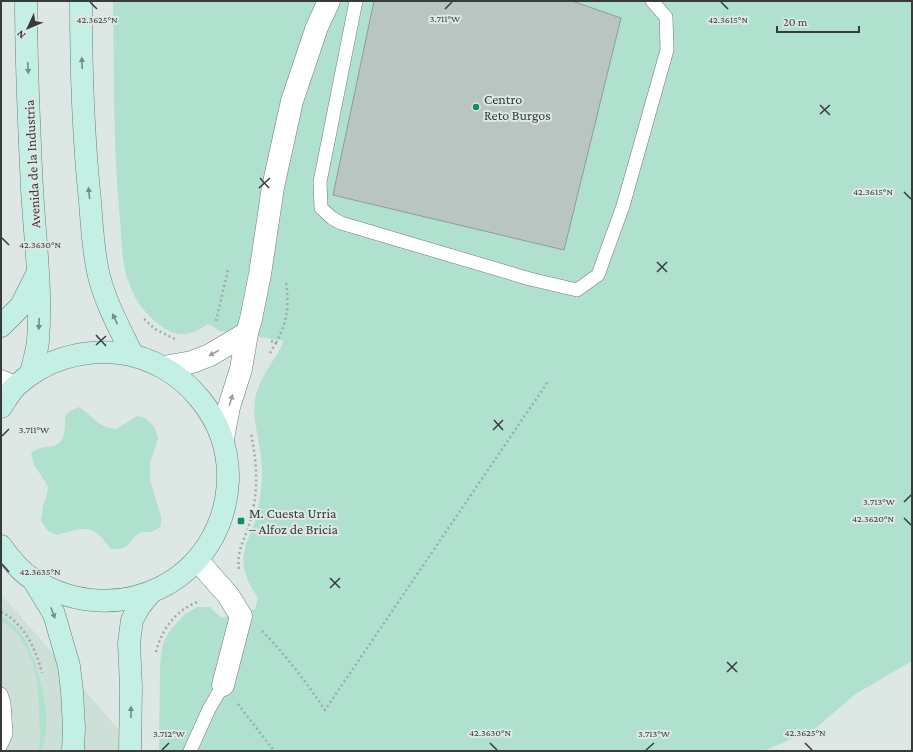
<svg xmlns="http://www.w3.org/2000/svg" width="913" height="752" viewBox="0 0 913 752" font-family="'Crimson Pro',serif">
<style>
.built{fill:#cce0d8}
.green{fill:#b0e1cf}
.building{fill:#b9c5c0;stroke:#909b97}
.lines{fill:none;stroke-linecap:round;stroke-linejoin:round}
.lane-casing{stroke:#717c78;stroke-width:14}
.street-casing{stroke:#717c78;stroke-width:23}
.secondary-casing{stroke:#717c78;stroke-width:23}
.path{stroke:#a1aaa7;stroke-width:2.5;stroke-dasharray:2 3;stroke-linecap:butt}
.lane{stroke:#fff;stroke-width:13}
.street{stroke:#fff;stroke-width:22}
.secondary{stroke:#c3efe4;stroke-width:22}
.oneway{fill:#768d86}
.oneway2{fill:#9b9e9c}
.ticks{fill:none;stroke:#373c3a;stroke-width:1.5}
.poi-dot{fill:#108b6f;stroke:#dde8e4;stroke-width:1.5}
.labels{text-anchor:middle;stroke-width:4;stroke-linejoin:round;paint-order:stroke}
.poi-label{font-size:14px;fill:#373c3a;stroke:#dde8e4;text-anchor:start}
.street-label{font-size:14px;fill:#373c3a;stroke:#dde8e4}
.ticks-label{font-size:10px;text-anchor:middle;fill:#373c3a;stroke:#dde8e4;stroke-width:4;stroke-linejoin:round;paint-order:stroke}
</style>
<rect width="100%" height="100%" fill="#dde8e4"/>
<!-- built -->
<polygon class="built" points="1,595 16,611 137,751 1,751"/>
<!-- green -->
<g class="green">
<path d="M113 1H912V661L854 695 816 728 764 751H159L160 665 162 647 166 637 171 629 185 614 197 607H210L221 618 255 609 258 598C249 585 241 569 244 553 246 540 254 528 257 515 260 500 262 485 262 470 262 444 249 417 257 391 263 373 276 358 284 341L220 331 208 324C192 335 179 339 161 326 146 315 135 301 129 283 121 264 122 240 120 220 113 147 114 74 113 1Z"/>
<path d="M79 407C94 417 97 427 116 429L137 416 146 418 155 428 158 439 150 463V480L161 516V526C154 532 149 533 141 532 128 540 131 551 111 549 107 545 104 540 100 536 88 523 71 531 57 535L48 531 41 521 43 505 47 494 48 486 34 465 31 453C41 446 42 448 53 446 66 444 65 426 65 416L70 411Z"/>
<path d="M1 616C8 620 15 625 20 632 35 653 49 704 46 730 46 737 44 744 42 751H38C41 740 40 728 39 717 39 689 36 657 18 635 13 629 7 625 1 621Z"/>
</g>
<!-- building -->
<polygon class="building" points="374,1 572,1 621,18 564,250 333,195"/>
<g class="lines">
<defs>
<g id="lane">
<polyline points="356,1 320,182 321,208 332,218 341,223 530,279 577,290 598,275 623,206 667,50 666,17 652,1"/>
<polyline points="1,694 4,703 6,734 1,745"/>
<polyline points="190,751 209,709 223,685"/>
</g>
<g id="street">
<polyline points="164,367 192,362 210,355 247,333"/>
<polyline points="1,381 15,387"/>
<polyline points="223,438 229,407 241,369 247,333 251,319 260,274 273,187 292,101 317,27 329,1"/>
<polyline points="197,560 228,595 241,616 223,685"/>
</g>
<g id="secondary">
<path d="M26 1C26 64 29 127 32 189 35 240 42 291 38 341 37 352 33 363 31 374"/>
<path d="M81 1C81 68 83 135 90 201 92 226 93 252 99 276 106 304 120 329 132 354"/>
<polyline points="1,326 21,306 36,276"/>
<path d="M1 407C6 400 10 392 16 386 44 360 81 349 119 353 151 357 180 374 200 399 219 422 229 451 228 481 223 581 118 632 34 580 21 572 10 559 1 546"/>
<polyline points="34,581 54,614 69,666 72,691 74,728 73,751"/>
<polyline points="130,751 131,687 129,643 132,620 139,607 151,592"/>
</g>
</defs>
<!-- lane casing -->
<use href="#lane" class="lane-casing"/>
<!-- street casing -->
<use href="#street" class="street-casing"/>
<!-- secondary casing -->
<use href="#secondary" class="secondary-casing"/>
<!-- path -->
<g class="path">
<polyline points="144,319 155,329 175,339"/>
<polyline points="216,321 228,270"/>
<path d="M276 343C288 319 289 307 286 282"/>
<polyline points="270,353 276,343 271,341"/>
<path d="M239 569C236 550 246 538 250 521 259 491 257 464 251 433"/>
<path d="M1 612C24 623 36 649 42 673"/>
<path d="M262 631C286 655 306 682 325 710L549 380"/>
<path d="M156 652C162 628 177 609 200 601"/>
<polyline points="238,704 274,751"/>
</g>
<!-- lane -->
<use href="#lane" class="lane"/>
<!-- street -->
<use href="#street" class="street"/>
<!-- secondary -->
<use href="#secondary" class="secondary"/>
</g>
<!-- one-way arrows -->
<defs><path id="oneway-solid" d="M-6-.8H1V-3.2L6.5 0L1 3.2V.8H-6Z"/></defs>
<g class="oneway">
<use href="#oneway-solid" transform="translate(82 63) rotate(-93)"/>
<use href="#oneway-solid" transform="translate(28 68) rotate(87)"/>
<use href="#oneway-solid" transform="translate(89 193) rotate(-96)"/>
<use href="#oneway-solid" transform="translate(115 319) rotate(-115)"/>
<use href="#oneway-solid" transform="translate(39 324) rotate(92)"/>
<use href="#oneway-solid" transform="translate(53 613) rotate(70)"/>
<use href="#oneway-solid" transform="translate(131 712) rotate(-90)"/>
</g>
<g class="oneway2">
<use href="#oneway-solid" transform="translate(214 353) rotate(151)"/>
<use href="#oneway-solid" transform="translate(231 400) rotate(-73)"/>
</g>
<!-- ticks -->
<path class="ticks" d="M90 2 97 9M721 2 728 9M445 9 452 2M820 105 830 115M820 114 830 105M260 178 269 188M259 188 270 178M904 192 911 199M2 238 9 245M657 262 667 272M657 272 667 262M96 335 106 346M96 345 106 336M494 420 503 430M493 430 503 420M2 436 9 429M904 502 911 495M904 518 911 525M2 564 9 572M330 578 340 588M330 588 340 578M727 662 737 672M727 672 737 662M490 743 497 750M805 743 812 750M162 750 169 743M646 750 654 743"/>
<!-- markers -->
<g class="poi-dot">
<circle cx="476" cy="107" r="4"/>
<rect x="237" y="517" width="8" height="8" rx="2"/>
</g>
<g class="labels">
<!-- poi labels -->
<g class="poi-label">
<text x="484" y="104">Centro<tspan x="484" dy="16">Reto Burgos</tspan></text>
<text x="249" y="518">M. Cuesta Urria<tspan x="249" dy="16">– Alfoz de Bricia</tspan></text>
</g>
<!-- street labels -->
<g class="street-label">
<text transform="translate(32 164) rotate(-93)" y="5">Avenida de la Industria</text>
</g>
</g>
<g class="ticks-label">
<text x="445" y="22">3.711°W</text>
<text x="97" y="23">42.3625°N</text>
<text x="728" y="23">42.3615°N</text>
<text x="873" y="195">42.3615°N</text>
<text x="40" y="248">42.3630°N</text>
<text x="34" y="433">3.711°W</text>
<text x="879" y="505">3.713°W</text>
<text x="873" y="522">42.3620°N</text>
<text x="40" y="575">42.3635°N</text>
<text x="490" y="736">42.3630°N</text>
<text x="805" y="736">42.3625°N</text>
<text x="169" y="737">3.712°W</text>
<text x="654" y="737">3.713°W</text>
</g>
<!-- border -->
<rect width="913" height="752" fill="none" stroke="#373c3a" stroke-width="4"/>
<!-- north arrow -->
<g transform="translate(28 28) rotate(226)" stroke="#dde8e4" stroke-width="3" paint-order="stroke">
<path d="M0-3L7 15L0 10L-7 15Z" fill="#373c3a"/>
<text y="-6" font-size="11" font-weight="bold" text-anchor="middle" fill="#373c3a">N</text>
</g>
<!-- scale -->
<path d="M777 26v6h82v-6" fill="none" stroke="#373c3a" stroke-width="2"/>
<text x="783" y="26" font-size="12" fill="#373c3a" stroke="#dde8e4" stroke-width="3" paint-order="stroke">20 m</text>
</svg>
